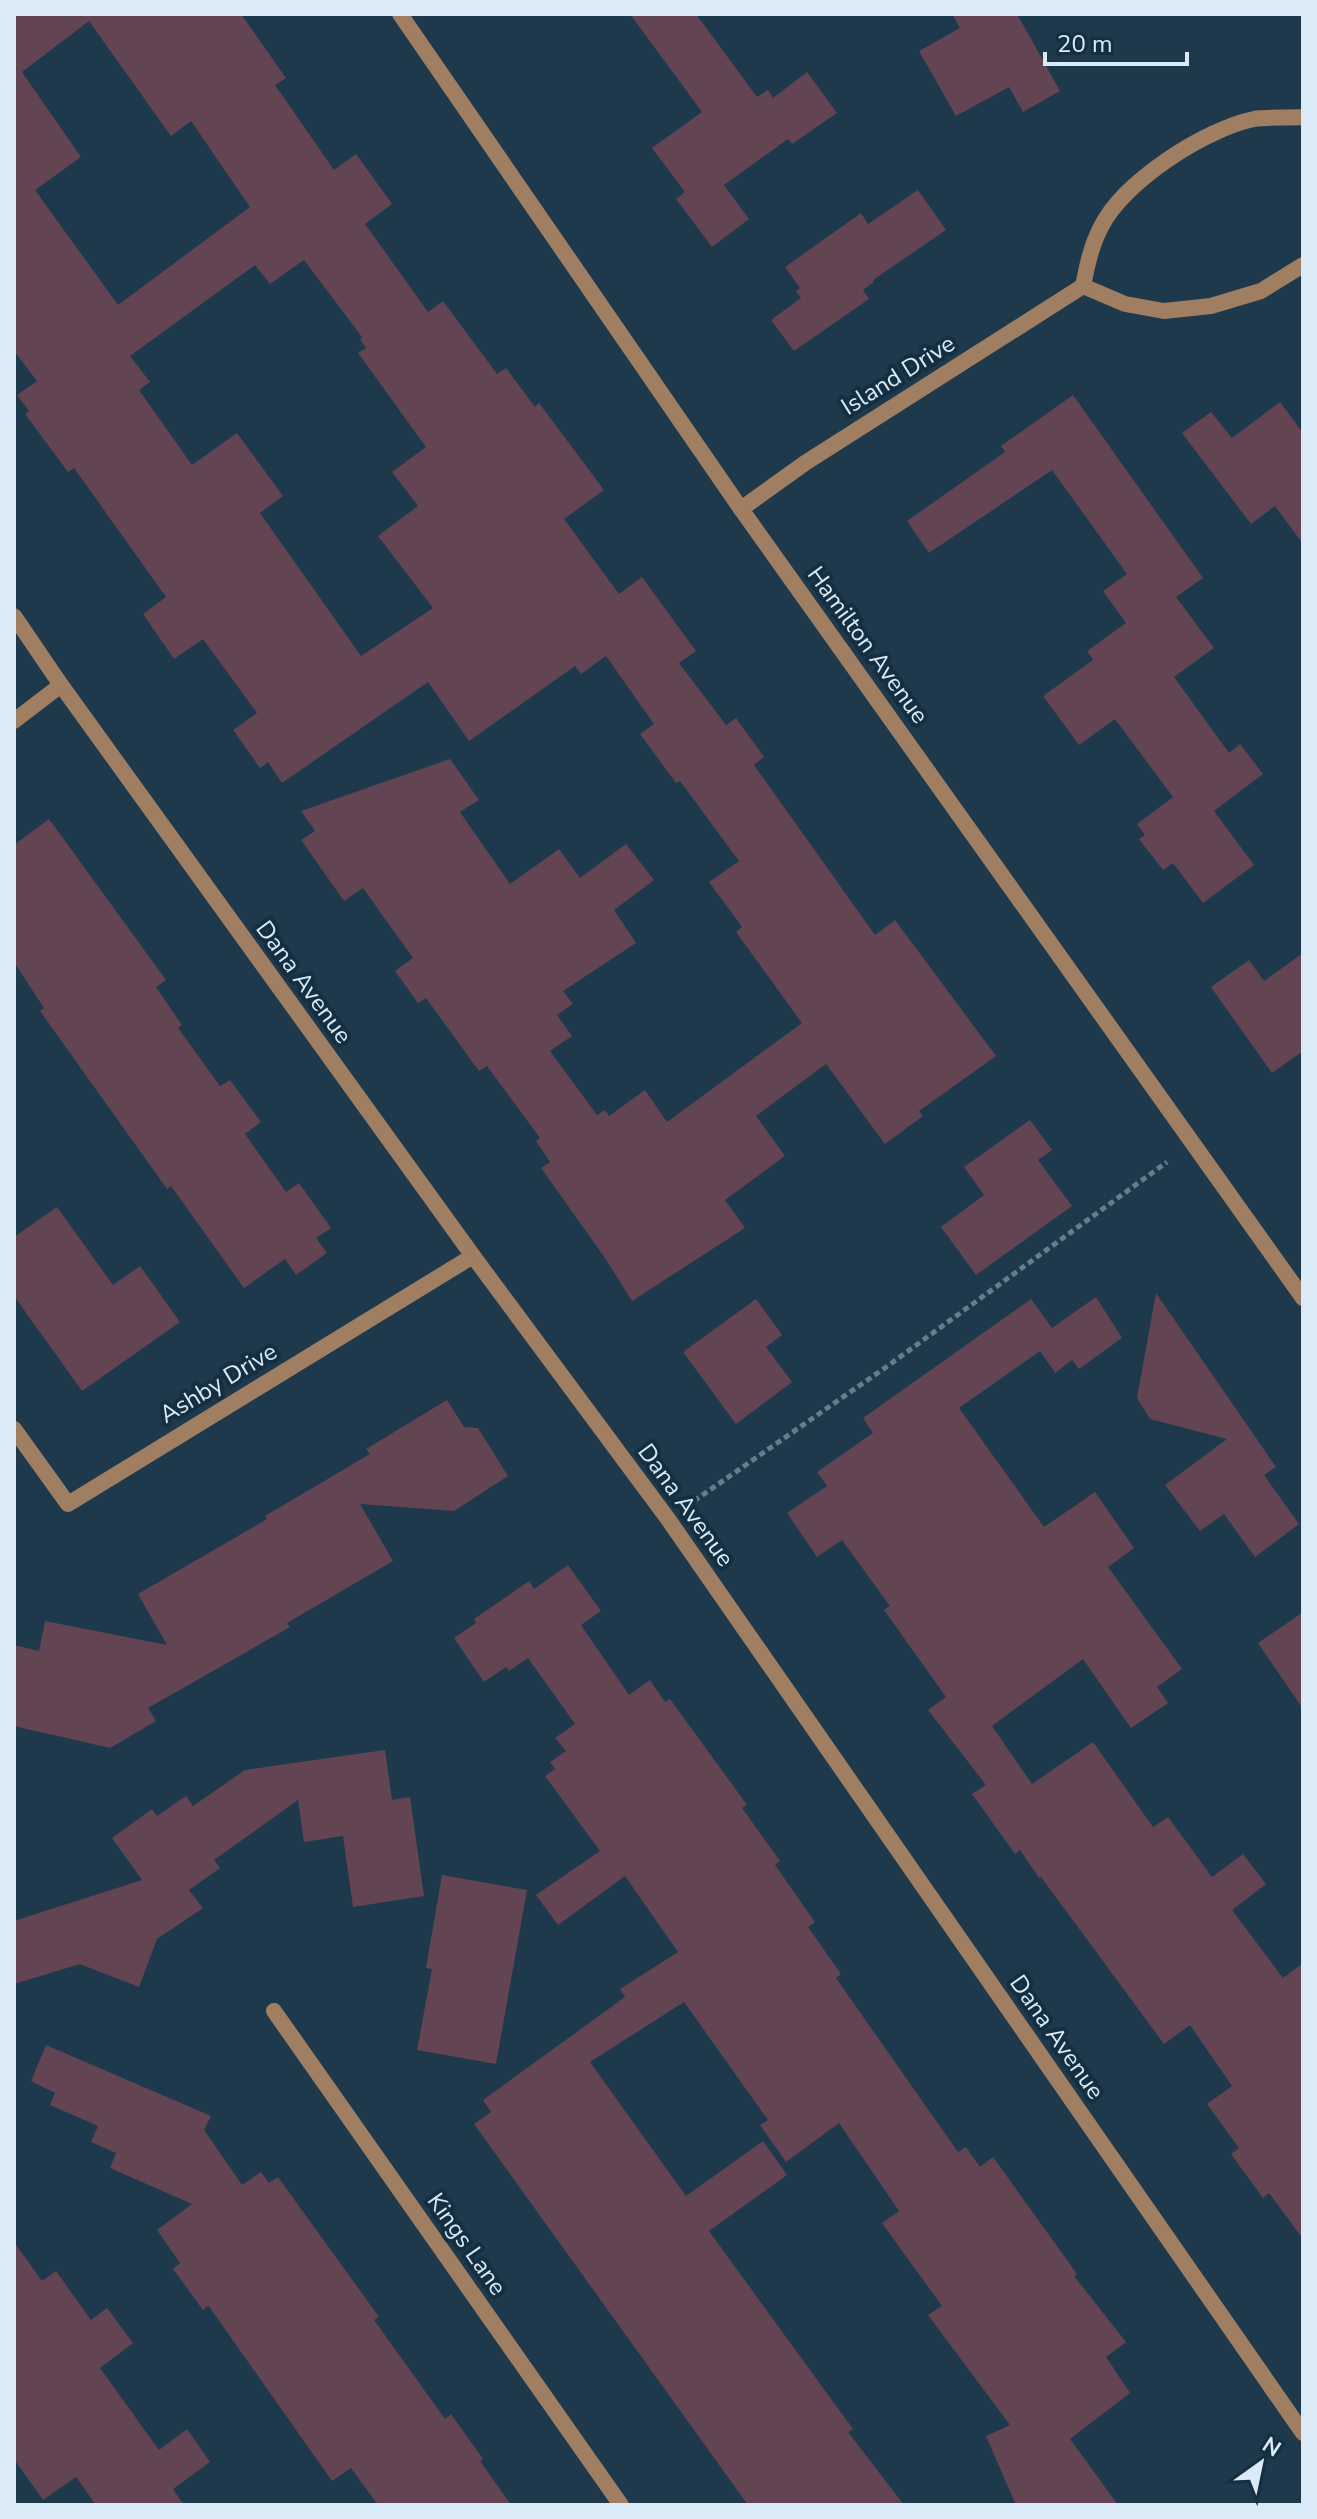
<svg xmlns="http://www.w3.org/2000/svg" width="1317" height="2519" viewBox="0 0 1317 2519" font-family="'Nunito Sans',sans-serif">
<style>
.building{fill:#634452;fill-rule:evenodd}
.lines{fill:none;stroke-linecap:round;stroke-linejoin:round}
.path{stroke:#667d8d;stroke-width:5;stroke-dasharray:6 4;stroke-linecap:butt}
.street{stroke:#9f7e62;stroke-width:16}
.labels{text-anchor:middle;stroke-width:8;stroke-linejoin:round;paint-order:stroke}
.street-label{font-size:24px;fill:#daeaf6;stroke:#142f41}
</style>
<rect width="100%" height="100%" fill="#1e394c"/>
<!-- building -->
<g class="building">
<path d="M14 14H241L286 78 275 85 334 170 356 154 392 204 365 224 428 312 443 301 497 374 506 368 535 407 539 403 604 490 564 519 619 594 642 577 696 651 679 663 726 725 736 718 764 757 754 765 875 935 895 920 996 1056 919 1111 923 1116 885 1144 826 1064 756 1116 785 1156 725 1200 745 1228 632 1301 605 1258 541 1168 550 1162 536 1141 540 1138 487 1066 479 1071 426 998 418 1003 395 971 413 958 363 888 344 901 301 840 315 831 301 811 450 759 479 800 460 812 510 884 559 849 580 878 626 844 654 880 614 910 636 943 563 991 573 1004 557 1015 572 1036 550 1051 597 1115 605 1110 609 1116 645 1090 667 1122 802 1023 736 932 742 927 709 882 739 861 680 781 676 783 640 734 654 724 606 656 581 674 575 666 469 741 428 682 282 783 268 762 260 768 233 730 257 713 203 639 174 659 143 614 166 597 74 468 68 472 25 414 29 411 17 395 37 381 14 351ZM89 21 171 136 191 121 250 207 118 305 35 190 81 157 22 72ZM304 260 362 337 360 339 366 348 358 353 426 447 392 472 418 506 378 536 433 608 361 656 260 513 283 496 237 433 192 465 139 390 150 382 130 356 255 265 270 284Z"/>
<polygon points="630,14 696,14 757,97 768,90 773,98 807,72 837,113 792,144 788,139 724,185 749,219 712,247 676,199 685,192 652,148 702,112"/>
<polygon points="952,14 1017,14 1060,91 1023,112 1009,87 956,116 919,51 960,28"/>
<polygon points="918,190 946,230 873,280 874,282 863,290 869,299 794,351 771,320 801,298 796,291 800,288 785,267 861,213 868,224"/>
<polygon points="1073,395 1203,578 1176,597 1214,648 1174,677 1229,753 1240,744 1263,774 1214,811 1254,865 1203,903 1173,863 1163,870 1139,839 1145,835 1137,824 1173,797 1115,719 1079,745 1043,696 1093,660 1087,651 1126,623 1103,591 1127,574 1052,470 929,553 907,521 1005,452 1001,446"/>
<polygon points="1280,402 1303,433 1303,544 1275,506 1251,524 1182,433 1211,412 1232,438"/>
<polygon points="49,819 166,980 156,987 182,1025 178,1028 220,1086 230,1080 261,1122 245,1134 286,1192 299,1183 331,1228 316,1238 327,1253 296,1275 285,1259 244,1288 171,1186 167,1189 40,1011 44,1008 14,962 14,845"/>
<polygon points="1303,953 1303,1051 1272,1073 1211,987 1249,960 1264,981"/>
<polygon points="1030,1120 1052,1150 1038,1160 1072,1206 976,1275 941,1227 984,1195 964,1167"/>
<polygon points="57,1207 113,1285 140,1266 180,1322 82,1391 14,1296 14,1237"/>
<polygon points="1156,1293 1276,1467 1264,1475 1299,1524 1255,1557 1224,1514 1200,1531 1165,1485 1227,1439 1150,1419 1137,1398"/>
<polygon points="1096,1297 1122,1338 1079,1369 1072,1360 1055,1373 1040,1351 959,1408 1044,1527 1095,1492 1134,1548 1108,1567 1182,1669 1157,1687 1168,1703 1131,1728 1083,1659 992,1726 1032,1784 1093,1742 1153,1827 1168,1817 1212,1877 1243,1854 1266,1884 1232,1910 1283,1978 1303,1963 1303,2239 1269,2193 1263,2198 1231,2154 1239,2148 1207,2104 1232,2086 1190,2025 1164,2044 1041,1877 1039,1878 1020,1850 1015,1854 972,1794 986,1785 928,1710 946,1697 884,1610 890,1606 842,1540 817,1557 787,1513 827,1486 817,1472 873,1433 863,1418 1031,1299 1052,1328"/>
<polygon points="756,1299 782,1335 766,1347 792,1382 736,1424 683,1352"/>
<polygon points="447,1400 464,1427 478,1428 508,1476 454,1511 360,1504 393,1561 287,1623 290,1627 148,1708 156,1721 110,1748 14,1726 14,1645 39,1651 45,1621 167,1645 138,1594 267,1519 265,1516 370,1454 366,1449"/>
<polygon points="568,1565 601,1611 581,1625 629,1695 650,1680 665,1702 670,1699 747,1805 742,1808 780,1861 775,1865 815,1922 808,1927 841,1974 836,1978 958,2152 966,2147 980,2167 993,2157 1077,2274 1074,2276 1126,2342 1106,2357 1130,2393 1070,2439 1118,2505 1016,2505 986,2436 1010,2425 928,2315 942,2306 882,2223 899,2211 839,2123 786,2162 760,2125 768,2120 684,2002 590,2062 686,2196 763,2141 787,2175 709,2231 853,2429 848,2432 904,2505 748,2505 474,2124 491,2112 483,2100 625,1997 620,1989 678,1952 625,1876 558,1925 536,1895 600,1851 545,1776 555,1769 550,1762 566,1751 555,1738 575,1724 528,1658 509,1671 506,1667 484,1682 454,1638 476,1623 474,1619 529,1581 534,1589"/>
<polygon points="1303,1612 1303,1709 1258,1643"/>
<polygon points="385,1750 392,1800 410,1797 424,1896 353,1907 343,1836 304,1842 298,1800 214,1860 220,1868 189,1890 203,1908 157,1939 139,1987 80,1964 14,1984 14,1921 142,1880 112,1838 152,1809 157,1816 186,1796 193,1806 245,1770"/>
<polygon points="442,1875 527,1890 496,2064 417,2050 432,1969 426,1968"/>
<polygon points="46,2045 211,2116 204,2130 242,2185 261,2172 269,2183 278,2177 379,2317 374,2320 445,2419 451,2414 483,2459 480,2461 511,2505 378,2505 351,2468 332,2481 208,2305 203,2310 173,2269 180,2263 157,2230 192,2204 110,2168 116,2153 91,2142 98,2126 50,2105 55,2093 31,2081"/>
<polygon points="14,2242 42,2281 56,2271 91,2320 107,2308 133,2343 100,2368 159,2450 187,2429 210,2462 173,2489 184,2505 96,2505 76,2477 43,2500 14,2459"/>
</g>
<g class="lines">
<!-- path -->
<polyline class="path" points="694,1501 889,1365 1167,1162"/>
<!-- street -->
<g class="street">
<polyline points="400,14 741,509 1303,1298"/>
<polyline points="1083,286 1125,304 1164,311 1211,306 1261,291 1303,265"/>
<path d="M741 509 805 463 1083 286C1087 266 1091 246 1101 227 1123 182 1205 129 1254 119 1269 117 1287 118 1303 117"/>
<polyline points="14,616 61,685 473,1256 668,1519 1303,2433"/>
<polyline points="14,721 61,685"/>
<polyline points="14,1429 68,1504 473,1256"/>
<polyline points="274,2011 621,2505"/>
</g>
</g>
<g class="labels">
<!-- street labels -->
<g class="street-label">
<text transform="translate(898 375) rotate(-32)" y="8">Island Drive</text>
<text transform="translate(868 645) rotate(54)" y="8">Hamilton Avenue</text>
<text transform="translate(304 982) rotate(54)" y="8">Dana Avenue</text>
<text transform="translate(218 1383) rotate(-31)" y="8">Ashby Drive</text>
<text transform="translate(686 1505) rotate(54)" y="8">Dana Avenue</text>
<text transform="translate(1057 2037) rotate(55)" y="8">Dana Avenue</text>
<text transform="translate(467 2244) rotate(55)" y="8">Kings Lane</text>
</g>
</g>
<!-- border -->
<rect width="1317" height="2519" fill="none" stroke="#daeaf6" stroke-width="32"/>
<!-- north arrow -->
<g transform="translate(1261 2463) rotate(33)" stroke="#142f41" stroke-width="6" paint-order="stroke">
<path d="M0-6L14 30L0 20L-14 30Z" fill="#daeaf6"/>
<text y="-12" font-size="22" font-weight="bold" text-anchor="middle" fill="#daeaf6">N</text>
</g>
<!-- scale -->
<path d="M1045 52v12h142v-12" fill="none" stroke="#daeaf6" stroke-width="4"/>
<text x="1057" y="52" font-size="24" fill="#daeaf6" stroke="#142f41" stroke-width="6" paint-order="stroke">20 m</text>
</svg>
